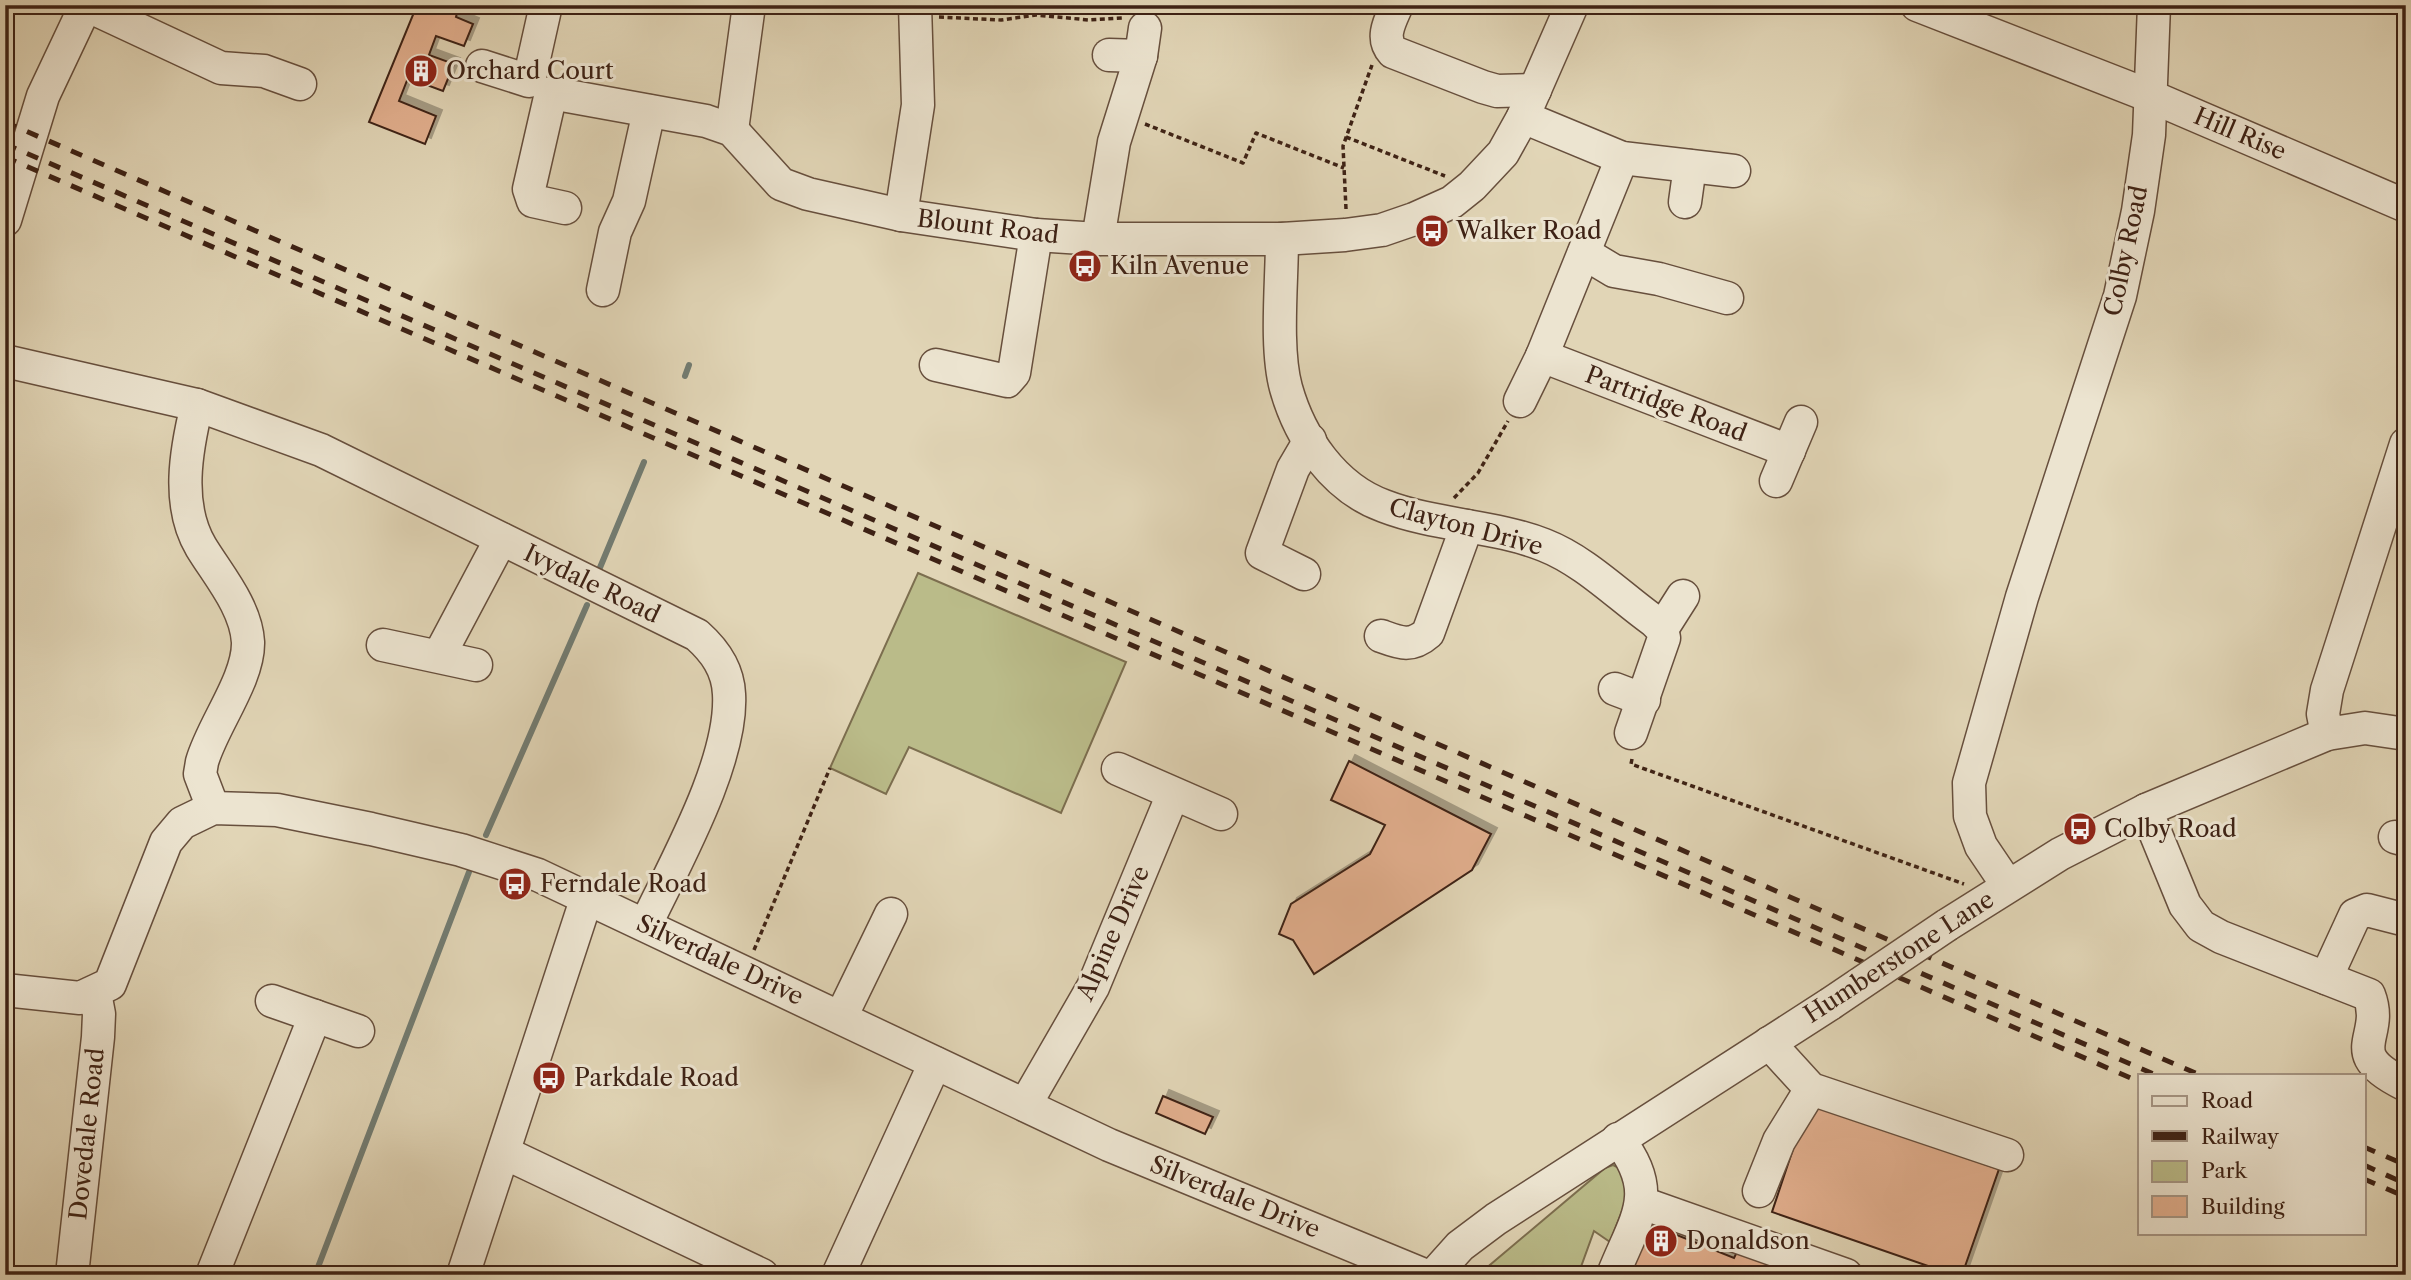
<svg xmlns="http://www.w3.org/2000/svg" width="2411" height="1280" viewBox="0 0 2411 1280" font-family="'Libre Caslon Text',serif">
<style>
.green{fill:#babb89;stroke:#7c6e4f;stroke-width:2}
.lines{fill:none;stroke-linecap:round;stroke-linejoin:round}
.stream{stroke:#727c72;stroke-width:6}
.building{fill:#e2af8e;stroke:#3e2215;stroke-width:2;filter:url(#shadow)}
.minor-casing{stroke:#674f3d;stroke-width:35}
.path{stroke:#3e2215;stroke-width:3.5;stroke-dasharray:5 3.5;stroke-linecap:butt}
.minor{stroke:#ece4d0;stroke-width:32}
.rail{stroke:#3e2215;stroke-width:5;stroke-dasharray:12 12;stroke-linecap:butt}
.minor-bridge-casing{stroke:#674f3d;stroke-width:35;stroke-linecap:butt}
.minor-bridge{stroke:#ece4d0;stroke-width:32}
.labels{text-anchor:middle;stroke-width:6;stroke-linejoin:round;paint-order:stroke}
.poi-label{font-size:24px;fill:#3e2215;stroke:#ece4d0;text-anchor:start}
.street-label{font-size:24px;fill:#3e2215;stroke:#ece4d0}
</style>
<defs>
<filter id="shadow"><feDropShadow dx="6" dy="-6" stdDeviation="0" flood-color="#0004"/></filter>
</defs>
<rect width="100%" height="100%" fill="#e1d5b6"/>
<filter id="stains"><feTurbulence type="fractalNoise" baseFrequency=".00286" numOctaves="4"/><feColorMatrix values="0 0 0 0 .2 0 0 0 0 .09 0 0 0 0 .02 0 0 0 .5 -.17"/></filter>
<radialGradient id="worn" r=".72"><stop offset=".6" stop-color="#630" stop-opacity="0"/><stop offset="1" stop-color="#630" stop-opacity=".3"/></radialGradient>
<!-- green -->
<g class="green">
<polygon points="918,573 1126,662 1061,813 909,747 886,794 830,768"/>
<polygon points="1613,1165 1619,1168 1630,1190 1610,1242 1594,1231 1578,1275 1478,1275 1605,1168"/>
</g>
<g class="lines">
<!-- stream -->
<g class="stream">
<polyline points="685,376 689,365"/>
<polyline points="599,570 644,462"/>
<polyline points="486,835 587,605"/>
<polyline points="315,1275 469,872"/>
</g>
</g>
<!-- building -->
<g class="building">
<polygon points="417,5 446,5 445,8 457,13 456,17 473,24 464,46 436,36 429,55 454,64 443,91 408,78 399,101 436,116 425,144 369,122"/>
<polygon points="1349,761 1491,834 1472,870 1314,974 1293,940 1279,934 1291,904 1370,854 1385,825 1331,800"/>
<polygon points="1163,1096 1213,1117 1205,1134 1156,1113"/>
<polygon points="1808,1104 1999,1169 1962,1275 1954,1275 1772,1212"/>
<polygon points="1643,1209 1677,1220 1674,1234 1734,1258 1739,1248 1814,1275 1618,1275"/>
</g>
<g class="lines">
<defs>
<g id="minor">
<path d="M1397 5C1390 21 1380 38 1393 52L1483 87 1497 91 1535 90"/>
<polyline points="1917,5 2150,96 2406,206"/>
<polyline points="1109,55 1141,56"/>
<polyline points="482,66 529,81 546,5"/>
<polyline points="1523,117 1622,158 1734,171"/>
<polyline points="732,130 749,5"/>
<polyline points="1685,202 1690,166"/>
<polyline points="565,208 533,201 529,189 551,93 706,121 732,130 781,184 808,194 901,215 1036,235 1098,239 1282,239 1345,235 1382,230 1414,219 1452,202 1472,186 1503,153 1523,117 1572,5"/>
<polyline points="901,215 918,105 915,5"/>
<polyline points="5,220 43,96 86,5 221,68 264,71 300,84"/>
<polyline points="1098,239 1114,142 1141,56 1145,28"/>
<path d="M1282 239C1282 282 1275 348 1286 388 1300 438 1334 488 1384 506 1436 526 1493 525 1544 545 1585 561 1619 596 1654 621L1662 629 1664 638 1631 733"/>
<polyline points="1584,253 1614,271 1659,279 1727,298"/>
<polyline points="603,290 615,232 629,201 649,111"/>
<polyline points="1542,356 1789,451"/>
<path d="M5 361 197 405C186 450 176 505 201 547 218 575 246 607 248 642 249 679 212 726 202 762L200 774 213 808"/>
<polyline points="936,365 1007,381 1014,373 1036,235"/>
<polyline points="1520,401 1542,356 1622,158"/>
<path d="M197 405 321 450 697 635C715 651 728 669 729 694 733 761 675 863 646 924"/>
<polyline points="1776,481 1801,422"/>
<polyline points="1304,574 1262,553 1293,469 1310,440"/>
<polyline points="1662,629 1683,596"/>
<path d="M1381 636C1400 643 1411 648 1428 633L1467 526"/>
<polyline points="383,645 476,665"/>
<polyline points="440,654 501,539"/>
<polyline points="1615,689 1644,700"/>
<polyline points="2327,734 2323,714 2327,690 2406,444"/>
<polyline points="1118,769 1221,814"/>
<path d="M2146 810 2185 905 2201 926 2221 937 2369 995C2386 1039 2338 1052 2406 1085"/>
<polyline points="2395,837 2406,840"/>
<polyline points="2008,886 1981,846 1970,816 1969,783 2022,597 2120,296 2138,211 2149,135 2154,5"/>
<polyline points="1947,925 2060,854 2146,810 2327,734 2365,728 2406,734"/>
<polyline points="2326,978 2355,915 2367,910 2406,920"/>
<polyline points="5,990 80,998 110,984 166,842 182,823 213,808 277,810 371,829 461,850 538,875 1109,1145 1424,1275"/>
<polyline points="272,1001 358,1031"/>
<polyline points="841,1017 891,914"/>
<polyline points="1769,1043 1811,1089 2007,1155"/>
<polyline points="1025,1105 1093,987 1173,794"/>
<polyline points="505,1153 762,1275"/>
<polyline points="1759,1191 1779,1141 1811,1089"/>
<polyline points="1642,1203 1846,1275"/>
<polyline points="72,1275 98,1037 99,1014 95,993"/>
<polyline points="212,1275 315,1016"/>
<polyline points="463,1275 587,897"/>
<polyline points="838,1275 935,1063"/>
<polyline points="1434,1275 1460,1246 1496,1219 1830,1004"/>
<path d="M1613 1275C1635 1219 1661 1193 1618 1139"/>
</g>
</defs>
<!-- minor casing -->
<use href="#minor" class="minor-casing"/>
<!-- path -->
<g class="path">
<polyline points="939,17 1001,20 1036,15 1089,20 1123,18"/>
<polyline points="1145,124 1243,163 1256,133 1344,168"/>
<polyline points="1346,137 1445,176"/>
<polyline points="1346,209 1343,146 1372,65"/>
<polyline points="1454,498 1478,473 1508,421"/>
<polyline points="1632,759 1631,764 1964,884"/>
<polyline points="754,950 830,768"/>
</g>
<!-- minor -->
<use href="#minor" class="minor"/>
<!-- rail -->
<g class="rail">
<polyline points="5,122 2200,1075"/>
<polyline points="5,144 2156,1075"/>
<polyline points="5,157 2140,1082"/>
<polyline points="2364,1147 2406,1165"/>
<polyline points="2364,1165 2406,1184"/>
<polyline points="2364,1179 2406,1197"/>
</g>
<defs>
<polyline id="minor-bridge" points="1830,1004 1947,925"/>
</defs>
<!-- minor-bridge casing -->
<use href="#minor-bridge" class="minor-bridge-casing"/>
<!-- minor-bridge -->
<use href="#minor-bridge" class="minor-bridge"/>
</g>
<!-- icons -->
<defs>
<symbol id="building-disc" viewBox="-11 -11 22 22"><circle r="9.5" fill="#8f2418" stroke="#ece4d0"/><path d="M-4-6H4V6H1V3H-1V6H-4ZM-2.5-4.3h1.7v1.8h-1.7ZM.8-4.3h1.7v1.8H.8ZM-2.5-1h1.7V.8h-1.7ZM.8-1h1.7V.8H.8Z" fill="#fff"/></symbol>
<symbol id="bus-disc" viewBox="-11 -11 22 22"><circle r="9.5" fill="#8f2418" stroke="#ece4d0"/><path d="M-5-6H5V4H4V6H2V4H-2V6H-4V4H-5ZM-3.5-4V0h7V-4ZM-3.5 1.2v1.5H-2V1.2ZM2 1.2v1.5H3.5V1.2Z" fill="#fff"/></symbol>
</defs>
<g fill-rule="evenodd">
<use href="#building-disc" x="402" y="52" width="38" height="38"/>
<use href="#bus-disc" x="1413" y="212" width="38" height="38"/>
<use href="#bus-disc" x="1066" y="247" width="38" height="38"/>
<use href="#bus-disc" x="2061" y="810" width="38" height="38"/>
<use href="#bus-disc" x="496" y="865" width="38" height="38"/>
<use href="#bus-disc" x="530" y="1059" width="38" height="38"/>
<use href="#building-disc" x="1642" y="1222" width="38" height="38"/>
</g>
<g class="labels">
<!-- poi labels -->
<g class="poi-label">
<text x="446" y="79">Orchard Court</text>
<text x="1456" y="239">Walker Road</text>
<text x="1110" y="274">Kiln Avenue</text>
<text x="2104" y="837">Colby Road</text>
<text x="540" y="892">Ferndale Road</text>
<text x="574" y="1086">Parkdale Road</text>
<text x="1686" y="1249">Donaldson</text>
</g>
<!-- street labels -->
<g class="street-label">
<text transform="translate(2240 134) rotate(23)" y="8">Hill Rise</text>
<text transform="translate(988 227) rotate(7)" y="8">Blount Road</text>
<text transform="translate(2126 251) rotate(-78)" y="8">Colby Road</text>
<text transform="translate(1666 404) rotate(21)" y="8">Partridge Road</text>
<text transform="translate(1466 527) rotate(15)" y="8">Clayton Drive</text>
<text transform="translate(592 584) rotate(26)" y="8">Ivydale Road</text>
<text transform="translate(1113 933) rotate(-66)" y="8">Alpine Drive</text>
<text transform="translate(1899 957) rotate(-33)" y="8">Humberstone Lane</text>
<text transform="translate(720 960) rotate(25)" y="8">Silverdale Drive</text>
<text transform="translate(87 1134) rotate(-84)" y="8">Dovedale Road</text>
<text transform="translate(1235 1197) rotate(22)" y="8">Silverdale Drive</text>
</g>
</g>
<!-- margin -->
<rect width="2411" height="1280" fill="none" stroke="#e1d5b6" stroke-width="28"/>
<rect x="7" y="7" width="2397" height="1266" fill="none" stroke="#3e2215" stroke-width="3.5"/>
<rect x="14" y="14" width="2383" height="1252" fill="none" stroke="#3e2215" stroke-width="2"/>
<!-- legend -->
<rect x="2138" y="1074" width="228" height="161" fill="#ece4d0" stroke="#a69685" stroke-width="2"/>
<rect x="2152" y="1096" width="35" height="10" fill="#ece4d0" stroke="#a69685" stroke-width="2"/>
<text x="2201" y="1108" font-size="21" fill="#3e2215">Road</text>
<rect x="2152" y="1131" width="35" height="10" fill="#3e2215" stroke="#a69685" stroke-width="2"/>
<text x="2201" y="1144" font-size="21" fill="#3e2215">Railway</text>
<rect x="2152" y="1161" width="35" height="21" fill="#babb89" stroke="#a69685" stroke-width="2"/>
<text x="2201" y="1178" font-size="21" fill="#3e2215">Park</text>
<rect x="2152" y="1196" width="35" height="21" fill="#e2af8e" stroke="#a69685" stroke-width="2"/>
<text x="2201" y="1214" font-size="21" fill="#3e2215">Building</text>
<rect width="100%" height="100%" filter="url(#stains)"/>
<rect width="100%" height="100%" fill="url(#worn)"/>
</svg>
